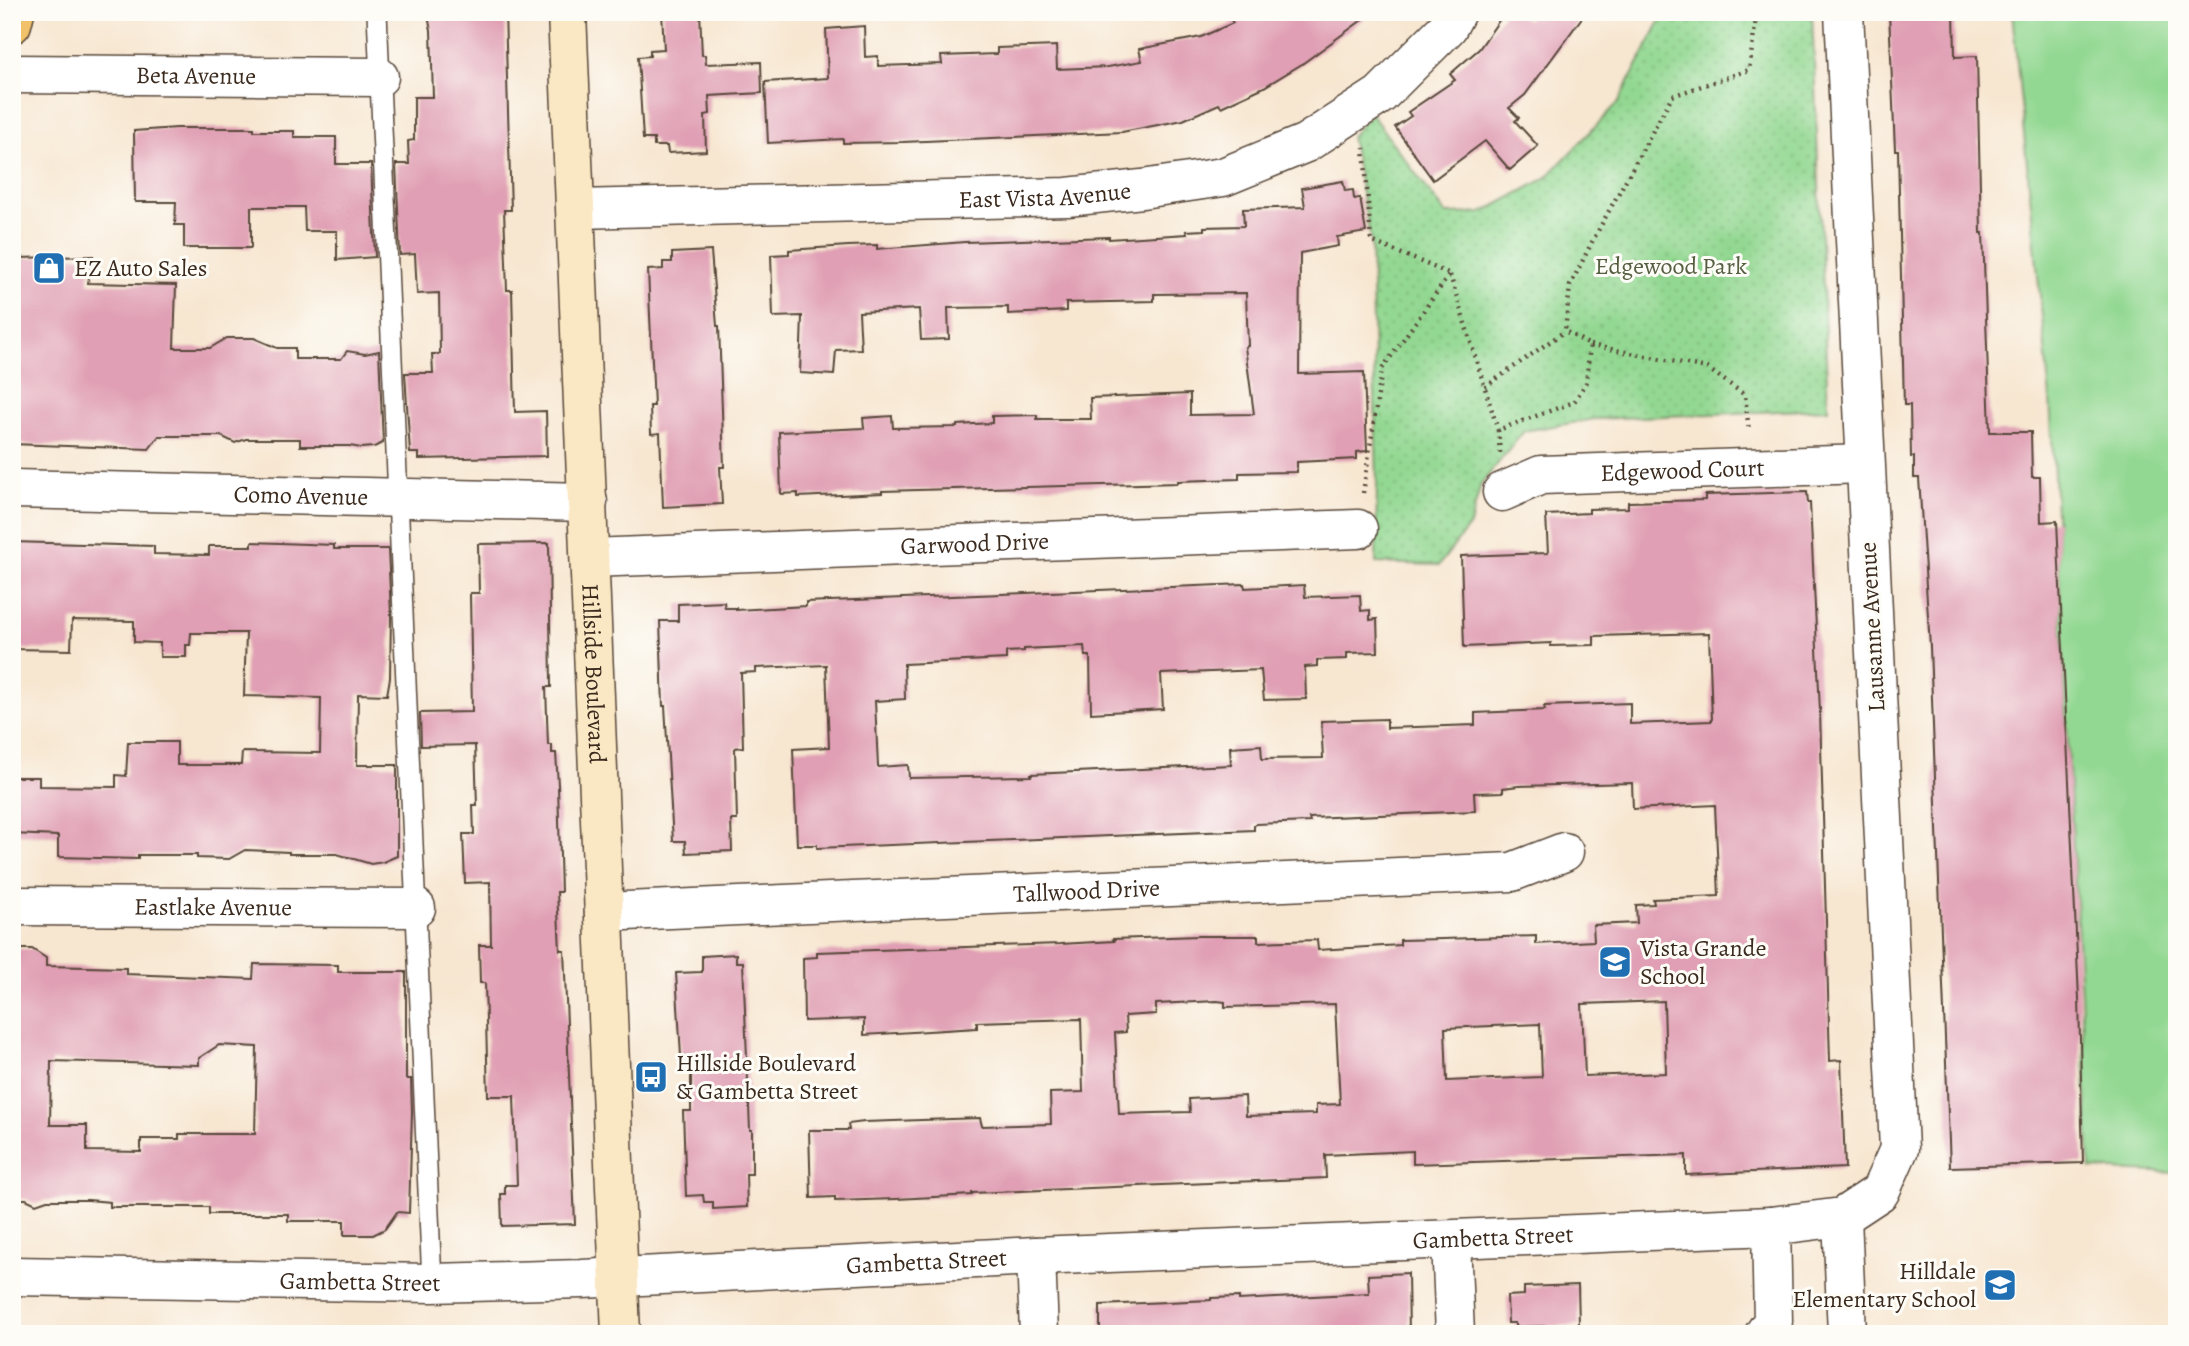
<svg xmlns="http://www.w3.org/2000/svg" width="2189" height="1346" viewBox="0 0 2189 1346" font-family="Alegreya,serif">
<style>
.grass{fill:#93d892;stroke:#678158;stroke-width:2}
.park{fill:url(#park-dots);stroke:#678158;stroke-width:2}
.building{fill:#e09fb4;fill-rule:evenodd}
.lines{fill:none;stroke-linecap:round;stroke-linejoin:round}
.lane-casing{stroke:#574639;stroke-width:22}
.street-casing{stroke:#574639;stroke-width:41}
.secondary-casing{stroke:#574639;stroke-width:41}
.primary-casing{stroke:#574639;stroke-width:41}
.path{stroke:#574639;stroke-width:4.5;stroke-dasharray:2 5;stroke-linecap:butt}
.lane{stroke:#fff;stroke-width:19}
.street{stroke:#fff;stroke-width:38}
.secondary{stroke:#fae7c3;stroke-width:38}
.primary{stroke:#f2c26a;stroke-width:38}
.labels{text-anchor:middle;stroke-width:6;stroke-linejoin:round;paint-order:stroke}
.street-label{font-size:24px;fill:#3b2a1e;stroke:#fdfcf7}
.park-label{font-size:24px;fill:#555e41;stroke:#fdfcf7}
.poi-label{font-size:24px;fill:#3b2a1e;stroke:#fdfcf7;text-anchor:start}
</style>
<defs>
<pattern id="park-dots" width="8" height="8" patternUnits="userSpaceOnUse" patternTransform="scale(1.75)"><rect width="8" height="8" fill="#93d892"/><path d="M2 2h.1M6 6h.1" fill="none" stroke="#80ba7d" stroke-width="1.8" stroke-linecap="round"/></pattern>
</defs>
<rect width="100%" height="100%" fill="#fdfcf7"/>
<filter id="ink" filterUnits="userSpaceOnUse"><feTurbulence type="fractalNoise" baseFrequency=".0143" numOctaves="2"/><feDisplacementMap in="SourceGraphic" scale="14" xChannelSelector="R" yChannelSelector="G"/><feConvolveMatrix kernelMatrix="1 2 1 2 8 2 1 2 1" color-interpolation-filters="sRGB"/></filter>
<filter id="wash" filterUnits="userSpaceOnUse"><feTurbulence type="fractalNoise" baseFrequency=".00686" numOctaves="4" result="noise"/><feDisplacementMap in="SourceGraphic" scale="28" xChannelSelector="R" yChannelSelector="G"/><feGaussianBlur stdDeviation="1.57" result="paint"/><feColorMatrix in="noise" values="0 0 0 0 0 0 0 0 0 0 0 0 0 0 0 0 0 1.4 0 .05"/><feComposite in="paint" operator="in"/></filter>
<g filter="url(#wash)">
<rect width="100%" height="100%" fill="#f7e6d0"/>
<!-- grass -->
<polygon class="grass" points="2012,12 2177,12 2177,1173 2090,1169 2050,398"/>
<!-- park -->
<polygon class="park" points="1662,12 1812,12 1828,409 1595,419 1524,431 1481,484 1470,525 1439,565 1376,563 1377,484 1371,241 1351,136 1371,114 1446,214 1482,213 1546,178 1618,103 1658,25"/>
<g id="blocks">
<!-- building -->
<g class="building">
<polygon points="427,12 505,12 511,210 504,210 507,290 512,290 515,412 546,411 547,456 419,459 419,453 410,453 405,373 433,373 432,354 440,354 439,293 417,294 415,254 400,255 396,164 409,164 408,141 414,140 414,97 433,97 431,30"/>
<polygon points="662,12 700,12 702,55 705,55 706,64 761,62 762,93 709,96 710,114 705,115 706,151 668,153 667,146 654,146 654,139 643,139 638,57 650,56 650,50 664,49"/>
<polygon points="1226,12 1373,12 1302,64 1264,87 1221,107 1219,104 1183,120 1122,132 903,142 843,143 843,139 768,143 765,82 828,78 826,29 864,26 865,57 878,56 878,66 942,64 941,56 997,54 997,48 1056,46 1057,69 1108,67 1142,61 1139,49 1201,37 1233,23"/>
<polygon points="1505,12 1517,12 1527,20 1533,12 1586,12 1525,95 1509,108 1519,118 1515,121 1538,146 1510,170 1485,141 1433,180 1395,127 1411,116 1408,112 1455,80 1450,74 1479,49"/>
<polygon points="1889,12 1954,12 1955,57 1977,56 1981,233 1983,233 1990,432 2031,432 2032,477 2040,477 2041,522 2057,521 2079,999 2083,1163 1950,1167 1930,647 1919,478 1914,478 1914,457 1911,457 1910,405 1904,405 1898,150 1895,150"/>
<polygon points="177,128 254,128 254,131 294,131 294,137 336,137 336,164 371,164 375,257 337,260 337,231 305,231 304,207 251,207 251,248 184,248 184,225 175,225 176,202 135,202 134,131"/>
<polygon points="1343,181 1345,191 1353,190 1354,199 1360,198 1366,232 1337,237 1338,246 1300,253 1299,374 1364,372 1367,451 1357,452 1357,459 1297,462 1297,472 1239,473 1239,479 1178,481 1178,483 882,491 882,493 798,497 798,493 781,494 779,432 864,428 863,418 892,416 893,428 957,427 957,425 992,423 992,416 1037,415 1037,419 1091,419 1090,398 1190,394 1190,415 1254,414 1245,347 1248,346 1246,293 1154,294 1154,301 1066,303 1066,311 1008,314 1008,307 948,308 949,339 921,340 919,309 859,312 861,349 836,350 834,375 800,373 802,316 773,317 771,255 789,254 789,250 848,246 877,245 877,249 965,242 1109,237 1109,239 1187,234 1186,231 1204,230 1204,227 1244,226 1243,209 1305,207 1302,188"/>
<polygon points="711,251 717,326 719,326 724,467 720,467 722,504 663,507 660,433 651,434 650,406 654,406 648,270 663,269 663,262 672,262 672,253"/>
<polygon points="93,256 88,283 176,285 174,348 210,348 227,338 254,338 277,348 295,348 295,359 341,359 347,351 365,354 379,351 383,443 374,447 361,448 350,446 300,446 300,439 246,439 235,443 221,436 159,436 149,449 12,444 12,281 19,281 19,258"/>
<path d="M1807 492 1808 503H1810L1820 711 1830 1061 1841 1060 1845 1168 1686 1175V1155L1413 1164V1151L1325 1155 1326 1178 972 1193V1195L896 1199 835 1201V1197L811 1198 809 1130H849L848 1124 864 1122 980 1118 982 1126 1051 1124 1050 1093 1083 1092 1081 1019 977 1022V1028L864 1035V1019L804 1021 803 958 817 957V952L1060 944 1114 941 1113 939 1199 936H1258V942L1317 940 1318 950 1400 945V940L1443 939 1536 936V944L1594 941 1593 925 1637 923 1636 905 1654 904 1653 899 1719 896 1715 805 1633 809 1632 783 1519 786 1503 788V792L1474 793 1475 811 1309 818 1310 822 1256 824 1254 826V830L817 848V845H797L793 749 829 747 826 665 756 668V672L741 673 743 747 735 748 737 820H731L732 851 686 853 685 841H673L665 706H663L660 621H678V604L724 602 725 608H736V610L806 606V602L1244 584 1245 588 1304 585 1305 597 1360 595 1361 611 1370 610V620L1377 619 1378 652 1347 653V659L1317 660V666L1305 667 1306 699 1264 700 1261 670 1161 674 1163 709 1091 713 1090 656H1085L1084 646 1024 649V651L1006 652V659L904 664 905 699 875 701 878 767 908 765 909 778 1031 776V774L1231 765 1230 747 1261 745 1262 759 1323 758 1321 721 1387 719V728L1475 725V713L1545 710 1544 706 1630 703V724L1712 721 1709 633 1594 636V645L1551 646V643L1464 647 1461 556 1548 553 1546 515 1589 513V509L1628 508V502L1705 500V495ZM1217 1001 1225 1002V1007L1335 1004 1340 1104 1316 1105V1114L1246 1116 1245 1096 1189 1099 1190 1112 1119 1114 1115 1033 1126 1032 1125 1016 1156 1014V1004ZM1664 1001 1666 1073 1585 1076 1582 1004ZM1540 1024 1542 1077 1447 1081 1445 1028Z"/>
<polygon points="12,542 154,546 154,554 209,555 209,546 252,546 252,542 334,545 334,549 388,549 391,614 390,678 387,695 358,694 357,765 397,765 397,856 383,862 371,864 337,854 289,854 289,852 245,850 229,859 197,858 197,855 138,855 138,859 58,857 58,836 12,834 12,777 39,777 39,786 116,787 116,775 126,776 128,742 177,742 177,765 241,765 242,752 320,753 321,698 244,696 246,633 191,633 190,645 186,645 186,657 160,657 160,643 134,642 134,621 72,620 71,650 12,649"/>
<polygon points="549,543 551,687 546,687 548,745 552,745 552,753 556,753 558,785 561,892 557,892 560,950 564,950 575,1224 502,1226 501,1194 505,1194 505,1185 517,1185 514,1096 488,1096 485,983 480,983 479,945 491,945 490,882 465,883 463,834 474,834 473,805 477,805 475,745 421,746 420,713 472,712 470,593 479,593 478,544"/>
<path d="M12 949H32L46 958V966L126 968V974L253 979 254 964 338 965V972H406V1079H411L412 1112 409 1213 397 1212 385 1229 373 1235H344V1221H288V1214H209V1207H110V1202L88 1200H47L36 1204 26 1199H12ZM219 1045 257 1047 255 1134H179V1139H141V1152L87 1151V1125H50L51 1061 199 1065V1058Z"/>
<polygon points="736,954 736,962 743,962 750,1130 752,1130 752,1174 746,1174 747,1207 713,1209 713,1202 704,1202 703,1195 686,1196 683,1111 691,1111 691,1056 681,1056 676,973 702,972 702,956"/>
<polygon points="1408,1273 1409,1334 1100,1334 1100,1305 1211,1300 1211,1298 1239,1297 1239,1300 1369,1293 1368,1275"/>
<polygon points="1578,1285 1579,1325 1515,1327 1515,1323 1508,1323 1507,1296 1524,1295 1524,1287"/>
</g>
</g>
</g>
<g filter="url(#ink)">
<use href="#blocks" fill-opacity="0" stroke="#574639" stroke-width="2"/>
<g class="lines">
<defs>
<polyline id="lane" points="377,12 432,1283"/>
<g id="street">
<path id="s1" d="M12 74 379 77"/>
<path id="s2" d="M576 209 1067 197 1142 189 1223 177 1306 143 1380 95 1448 27 1456 12"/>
<path id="s3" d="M12 489 588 502"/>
<path id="s4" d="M1502 492 1541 475 1864 464"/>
<path id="s5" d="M590 558 1358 529"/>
<path id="s6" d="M12 906 416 908"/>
<path id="s7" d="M604 912 1512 872 1564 852"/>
<polyline points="1842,1217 1847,1334"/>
<polyline points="1451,1241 1455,1334"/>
<polyline points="1036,1256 1039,1334"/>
<path id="s8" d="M12 1276 432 1283 582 1279 1036 1256 1771 1226 1842 1217 1880 1192 1899 1149 1844 12"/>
<polyline points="1764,1334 1773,1321 1771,1226"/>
</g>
<g id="secondary">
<path id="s9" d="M567 12 621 1334"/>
</g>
<polyline id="primary" points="12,24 15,12"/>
</defs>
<!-- lane casing -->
<use href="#lane" class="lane-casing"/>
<!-- street casing -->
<use href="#street" class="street-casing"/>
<!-- secondary casing -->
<use href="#secondary" class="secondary-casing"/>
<!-- primary casing -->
<use href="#primary" class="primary-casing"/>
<!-- path -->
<g class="path">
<polyline points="1450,275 1498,430"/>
<polyline points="1590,345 1707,368 1745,395 1749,432"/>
<polyline points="1485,387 1565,331"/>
<polyline points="1500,453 1498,430 1574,402 1586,383 1590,345 1565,331 1570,286 1593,240 1672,96 1749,70 1757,12"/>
<polyline points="1363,493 1382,369 1450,274 1371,241 1364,148"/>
</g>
<!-- lane -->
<use href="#lane" class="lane"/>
<!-- street -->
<use href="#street" class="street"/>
<!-- secondary -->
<use href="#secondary" class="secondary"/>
<!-- primary -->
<use href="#primary" class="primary"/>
</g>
</g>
<!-- icons -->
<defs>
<symbol id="shop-square" viewBox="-11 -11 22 22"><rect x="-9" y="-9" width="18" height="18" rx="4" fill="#1f6fb2" stroke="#fdfcf7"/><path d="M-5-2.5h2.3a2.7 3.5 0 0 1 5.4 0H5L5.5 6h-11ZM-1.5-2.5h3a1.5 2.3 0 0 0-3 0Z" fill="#fff"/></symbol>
<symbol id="school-square" viewBox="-11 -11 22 22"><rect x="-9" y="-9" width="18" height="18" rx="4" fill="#1f6fb2" stroke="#fdfcf7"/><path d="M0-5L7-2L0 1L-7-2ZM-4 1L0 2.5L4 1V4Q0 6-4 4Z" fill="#fff"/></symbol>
<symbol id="bus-square" viewBox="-11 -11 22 22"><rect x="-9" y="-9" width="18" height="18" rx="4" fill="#1f6fb2" stroke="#fdfcf7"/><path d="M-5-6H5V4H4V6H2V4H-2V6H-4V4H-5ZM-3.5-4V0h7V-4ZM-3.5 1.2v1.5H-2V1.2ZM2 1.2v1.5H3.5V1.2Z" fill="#fff"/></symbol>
</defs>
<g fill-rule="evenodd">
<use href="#shop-square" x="30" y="249" width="38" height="38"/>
<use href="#school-square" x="1596" y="943" width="38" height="38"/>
<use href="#bus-square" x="632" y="1058" width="38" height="38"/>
<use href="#school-square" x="1981" y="1266" width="38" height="38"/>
</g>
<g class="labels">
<!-- street labels -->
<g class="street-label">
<text dy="8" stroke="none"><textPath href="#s1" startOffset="184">Beta Avenue</textPath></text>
<text dy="8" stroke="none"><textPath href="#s2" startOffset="469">East Vista Avenue</textPath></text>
<text dy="8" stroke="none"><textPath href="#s4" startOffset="184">Edgewood Court</textPath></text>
<text dy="8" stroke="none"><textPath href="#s3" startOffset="289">Como Avenue</textPath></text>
<text dy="8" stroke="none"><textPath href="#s5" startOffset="385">Garwood Drive</textPath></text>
<text transform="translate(1872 627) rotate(-93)" y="8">Lausanne Avenue</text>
<text dy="8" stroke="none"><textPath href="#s9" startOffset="662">Hillside Boulevard</textPath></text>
<text dy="8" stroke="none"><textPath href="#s7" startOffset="483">Tallwood Drive</textPath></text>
<text dy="8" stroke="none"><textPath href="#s6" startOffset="201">Eastlake Avenue</textPath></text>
<text dy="8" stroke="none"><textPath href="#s8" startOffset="1482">Gambetta Street</textPath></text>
<text dy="8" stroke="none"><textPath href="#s8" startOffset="915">Gambetta Street</textPath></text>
<text dy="8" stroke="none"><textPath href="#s8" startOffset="348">Gambetta Street</textPath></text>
</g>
<!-- park labels -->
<g class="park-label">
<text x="1671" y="274">Edgewood Park</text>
</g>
<!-- poi labels -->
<g class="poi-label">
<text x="74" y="276">EZ Auto Sales</text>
<text x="1640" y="956">Vista Grande<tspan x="1640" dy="28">School</tspan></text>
<text x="676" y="1071">Hillside Boulevard<tspan x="676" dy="28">&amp; Gambetta Street</tspan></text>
<text x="1976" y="1279" text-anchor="end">Hilldale<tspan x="1976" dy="28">Elementary School</tspan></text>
</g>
</g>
<!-- margin -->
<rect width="2189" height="1346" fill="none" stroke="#fdfcf7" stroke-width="42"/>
</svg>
